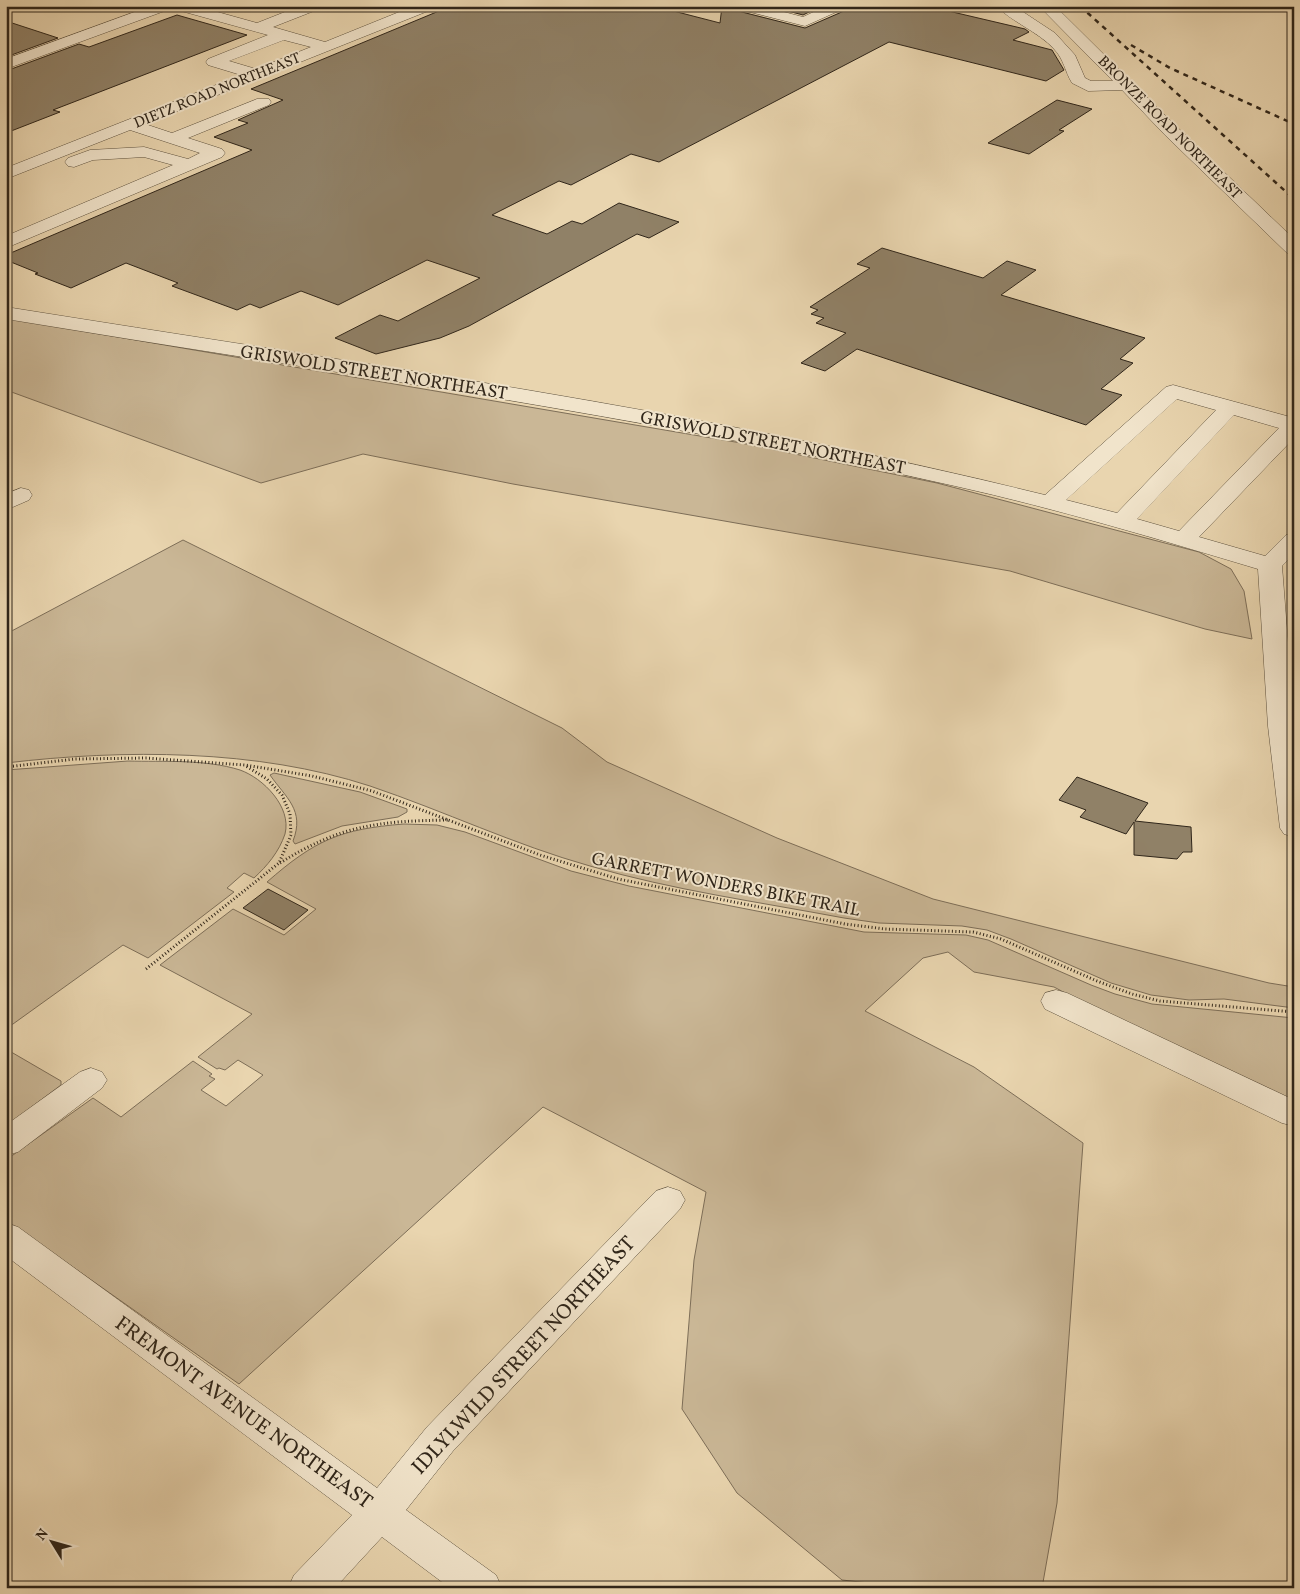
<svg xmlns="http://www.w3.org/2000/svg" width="1300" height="1594" viewBox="0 0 1300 1594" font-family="Vollkorn,serif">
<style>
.green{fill:#cab796;stroke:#7d6e58}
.building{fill:#908167;stroke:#30261a}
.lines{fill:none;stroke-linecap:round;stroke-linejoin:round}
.minor-casing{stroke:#5e523f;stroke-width:1}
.path{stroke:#30261a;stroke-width:3;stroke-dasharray:1 2.5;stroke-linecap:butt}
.minor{fill:#f1e4cb;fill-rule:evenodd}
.rail{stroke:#30261a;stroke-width:2.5;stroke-dasharray:5 5;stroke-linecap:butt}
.labels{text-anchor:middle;stroke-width:4;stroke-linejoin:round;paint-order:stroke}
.far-street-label{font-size:15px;fill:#30261a;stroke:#f1e4cb}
.street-label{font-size:18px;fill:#30261a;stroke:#f1e4cb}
.near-street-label{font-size:21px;fill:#30261a;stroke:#f1e4cb}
</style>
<rect width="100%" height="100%" fill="#e9d5af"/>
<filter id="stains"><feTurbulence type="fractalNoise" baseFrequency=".004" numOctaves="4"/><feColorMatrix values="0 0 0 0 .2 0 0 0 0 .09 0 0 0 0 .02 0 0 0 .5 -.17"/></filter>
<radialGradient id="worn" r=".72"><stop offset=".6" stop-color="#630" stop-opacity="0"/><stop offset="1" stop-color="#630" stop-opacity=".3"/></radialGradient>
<!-- green -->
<g class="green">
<polygon points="6,318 741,443 937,483 1199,552 1231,569 1244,591 1252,639 1205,629 1010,571 513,484 363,454 261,483 6,390"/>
<path d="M183 540 562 728 607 762 777 838 933 899 1269 983 1294 987V1008L1224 999 1189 1000 1151 995 1111 983 1011 939 987 930 962 926 879 923 844 918C759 902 672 890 590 866 515 845 444 811 370 786 257 749 124 749 6 763V634Z"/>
<path d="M128 761C164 762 205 759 240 770 263 778 292 807 285 834 279 852 267 866 254 878L244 873 227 888 234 892 148 958 123 945 6 1029V770Z"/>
<path d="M274 773 360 792 407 809V812L398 817 342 826 295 844 293 841C305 810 286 798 270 775Z"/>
<path d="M404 824 437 825 465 832 571 871 629 886 864 932 966 935 988 940 1091 985 1115 994 1152 1004 1294 1018V1103L1137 1031 1054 987 974 972 948 952 923 958 865 1011 974 1067 1083 1143 1057 1503 1042 1588H914L842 1580 737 1493 682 1409 694 1260 706 1192 543 1107 239 1384 6 1220V1160L93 1098 121 1117 193 1061 212 1074 209 1076 215 1079 201 1090 226 1106 263 1075 238 1060 225 1070 219 1068 217 1069 198 1057 252 1014 160 965 233 909 284 935 316 909 267 882C315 840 340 829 404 824Z"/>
<polygon points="6,1049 61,1081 61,1085 6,1126"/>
</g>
<!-- building -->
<g class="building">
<polygon points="451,6 654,6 720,23 722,6 734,6 738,11 805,28 844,11 847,6 927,6 1025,29 1029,32 1013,40 1052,50 1064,70 1046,81 889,42 659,162 631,154 571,185 559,181 492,215 547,234 572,221 582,224 619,203 679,222 649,238 637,234 469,326 440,338 376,354 335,338 380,315 398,321 480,278 427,260 338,305 301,291 260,308 250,304 237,310 172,286 178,283 126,263 71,288 35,274 38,273 6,260 6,255 252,150 214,137 248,123 238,120 283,100 251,89"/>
<polygon points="769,6 821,6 803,15"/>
<polygon points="177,15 247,35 53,110 60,112 6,133 6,71 79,44 89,47"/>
<polygon points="6,21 58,38 6,57"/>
<polygon points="1057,100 1092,109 1059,130 1064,131 1029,154 988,143"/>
<polygon points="882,248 983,278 1007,261 1036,270 1001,295 1145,338 1120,359 1133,363 1101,389 1122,395 1086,425 857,349 825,371 801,363 846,333 816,323 824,318 811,314 818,310 810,307 870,268 857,264"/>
<polygon points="1077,777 1148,803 1135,821 1191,827 1192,852 1183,852 1177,859 1134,855 1134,822 1126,834 1080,817 1086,810 1059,800"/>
<polygon points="268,889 308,910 284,930 243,908"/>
</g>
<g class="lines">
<defs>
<g id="minor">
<path d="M151 6H196L257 23 300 6H321L319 9 273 27 325 42 414 6H435L433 9 145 124 172 133 257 99H269L271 102 269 105 188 138 222 149 225 153 222 157 6 248V236L173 165 144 157 93 160 74 167 68 166 65 162 68 158 90 150 144 147 188 159 200 153 130 130 6 179V168L241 75 208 65 206 62 208 59 268 35 174 9 172 7 170 9 6 69V59ZM284 40 311 47 256 69 229 61Z"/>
<polygon points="736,6 761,6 803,17 826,6 845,6 843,9 805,26 738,9"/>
<path d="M997 6H1014L1055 33 1075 55 1085 78 1091 81H1113L1039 6H1055L1177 127 1294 239V255L1287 253 1165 135 1122 90 1088 91 1072 83C1065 72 1064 59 1054 49 1039 32 1008 20 997 6Z"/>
<path d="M6 307C354 363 703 410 1045 495L1166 387 1173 385 1294 418V438L1199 537 1265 556 1286 535 1294 533V554L1282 566 1294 720V837L1284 834 1280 828 1268 726 1258 569C1158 539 1058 509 955 486 642 416 323 371 6 319ZM1177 399 1216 410 1117 513 1066 500ZM1234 415 1279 428 1179 531 1137 519Z"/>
<polygon points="21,488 29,490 32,495 29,500 6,510 6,494"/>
<polygon points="1056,990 1067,993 1294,1100 1294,1126 1282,1123 1045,1009 1041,1001 1045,993"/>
<polygon points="91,1068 102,1072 107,1080 102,1088 18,1152 6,1155 6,1125 80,1072"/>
<polygon points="668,1187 680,1191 685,1200 680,1209 453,1451 406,1510 496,1575 502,1588 450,1588 382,1537 335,1588 288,1588 294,1575 352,1515 6,1256 6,1223 18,1227 377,1488 427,1427 656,1191"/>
</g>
</defs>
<!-- minor casing -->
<use href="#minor" class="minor-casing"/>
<!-- path -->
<g class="path">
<polyline points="6,767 75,759 147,758 245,765 312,776 372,791 540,855 618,879 845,924 885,929 973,932 1001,939 1097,981 1132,994 1160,1001 1294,1012"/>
<path d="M280 863C341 825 378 821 449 820"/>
<polyline points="146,969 279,863 291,835 290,814 282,795 267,779 246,766"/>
</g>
<!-- minor -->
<use href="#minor" class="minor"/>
<!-- rail -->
<g class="rail">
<polyline points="1080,6 1294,199"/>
<polyline points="1131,45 1170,68 1294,124"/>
</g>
</g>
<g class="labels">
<!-- far-street labels -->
<g class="far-street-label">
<text transform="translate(217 90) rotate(-22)" y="5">DIETZ ROAD NORTHEAST</text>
<text transform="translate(1170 127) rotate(45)" y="5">BRONZE ROAD NORTHEAST</text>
</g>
<!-- street labels -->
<g class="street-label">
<text transform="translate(374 372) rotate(9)" y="6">GRISWOLD STREET NORTHEAST</text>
<text transform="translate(773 442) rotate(11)" y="6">GRISWOLD STREET NORTHEAST</text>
<text transform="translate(726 884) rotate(11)" y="6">GARRETT WONDERS BIKE TRAIL</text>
</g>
<!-- near-street labels -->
<g class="near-street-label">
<text transform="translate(523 1355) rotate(-47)" y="7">IDLYLWILD STREET NORTHEAST</text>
<text transform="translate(244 1412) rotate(36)" y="7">FREMONT AVENUE NORTHEAST</text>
</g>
</g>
<!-- margin -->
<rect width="1300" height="1594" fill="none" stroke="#e9d5af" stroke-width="25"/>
<rect x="8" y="8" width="1285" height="1579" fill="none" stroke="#30261a" stroke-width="2.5"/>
<rect x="12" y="12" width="1275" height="1569" fill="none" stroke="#30261a"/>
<!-- north arrow -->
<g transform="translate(52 1542) rotate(307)" stroke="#f1e4cb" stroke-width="4" paint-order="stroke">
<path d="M0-4L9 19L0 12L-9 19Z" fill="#30261a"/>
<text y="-8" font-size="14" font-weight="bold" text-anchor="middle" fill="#30261a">N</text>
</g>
<rect width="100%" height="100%" filter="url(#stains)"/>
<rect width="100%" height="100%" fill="url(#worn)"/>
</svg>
